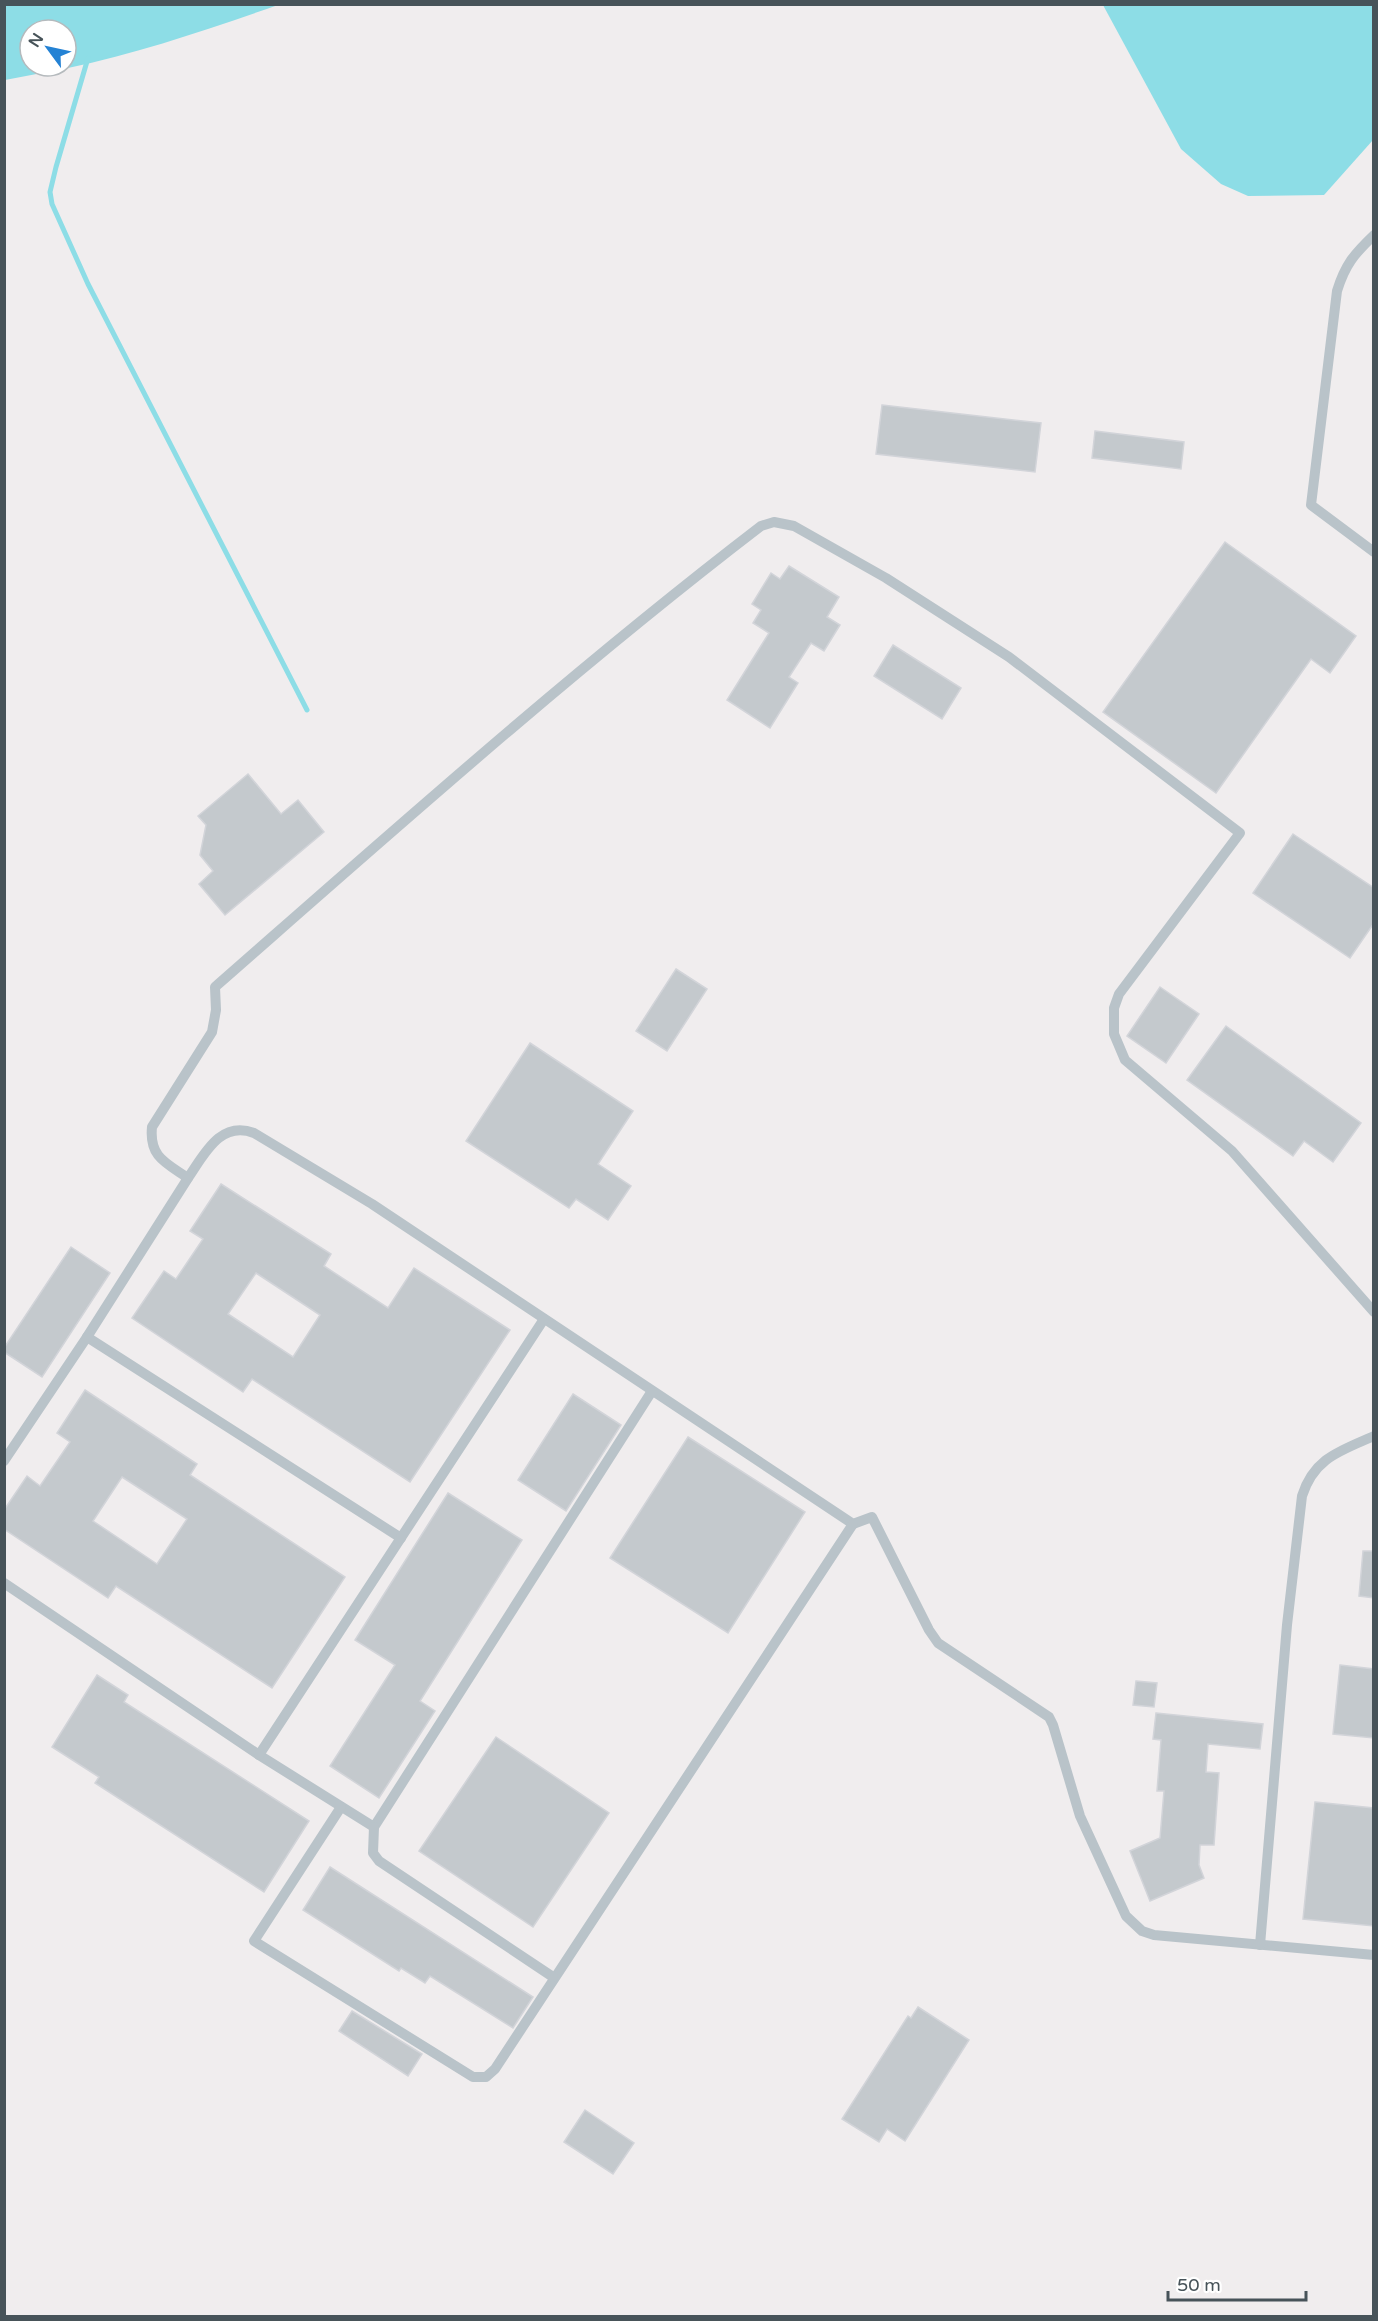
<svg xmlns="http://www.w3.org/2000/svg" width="1378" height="2321" viewBox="0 0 1378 2321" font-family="'Varela Round',sans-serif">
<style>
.water{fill:#8ddde6;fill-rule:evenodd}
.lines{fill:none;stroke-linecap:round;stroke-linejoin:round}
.stream{stroke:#8ddde6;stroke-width:5}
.building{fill:#c4c9cd;stroke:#d2d4d9;stroke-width:1.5;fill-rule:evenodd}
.lane{stroke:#b9c3c9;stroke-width:10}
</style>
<rect width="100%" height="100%" fill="#f0edee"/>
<!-- water -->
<g class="water">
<path d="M5 4H278V5C209 29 139 53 68 68 47 72 26 76 5 80ZM30 30H66V66H30Z"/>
<polygon points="1103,5 1373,5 1373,140 1324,195 1248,196 1221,184 1181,149"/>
</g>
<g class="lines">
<!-- stream -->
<polyline class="stream" points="88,58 56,167 50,192 52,204 88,284 307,710"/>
</g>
<!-- building -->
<g class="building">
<polygon points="882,405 1041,423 1035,472 876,454"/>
<polygon points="1095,431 1184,442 1181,469 1092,458"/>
<polygon points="1225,542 1356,636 1330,673 1311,659 1216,793 1103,712"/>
<polygon points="789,566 839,597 827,617 840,625 824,651 811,643 789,677 798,683 770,728 727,700 769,633 753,623 761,610 752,604 771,573 780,579"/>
<polygon points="893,645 961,688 942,719 874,676"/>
<polygon points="248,774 281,814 298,800 324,832 225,915 199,884 213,871 200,855 206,825 198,816"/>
<polygon points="1293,834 1374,888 1374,923 1350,958 1253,893"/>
<polygon points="676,969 707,989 667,1051 636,1031"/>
<polygon points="1160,987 1199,1014 1166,1063 1127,1036"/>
<polygon points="1226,1026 1361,1123 1333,1162 1304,1141 1293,1156 1187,1080"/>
<polygon points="530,1043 633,1111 598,1164 631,1186 608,1220 576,1199 569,1208 466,1141"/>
<path d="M221 1184 331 1254 324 1266 388 1308 414 1268 510 1330 410 1482 252 1379 243 1392 132 1318 164 1271 176 1279 203 1239 190 1231ZM256 1273 320 1315 293 1357 228 1314Z"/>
<polygon points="71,1247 110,1273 42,1377 4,1352 4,1348"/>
<path d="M85 1390 197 1464 190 1475 345 1577 272 1688 116 1586 108 1598 4 1529V1510L27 1476 40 1486 70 1442 57 1433ZM122 1477 187 1519 157 1564 93 1521Z"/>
<polygon points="573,1394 621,1425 566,1511 518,1480"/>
<polygon points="688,1437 805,1512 728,1633 610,1558"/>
<polygon points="448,1493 522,1540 420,1701 435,1711 379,1798 330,1766 395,1665 355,1640"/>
<polygon points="1363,1551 1374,1551 1374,1598 1359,1596"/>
<polygon points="1340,1665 1374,1669 1374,1738 1333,1734"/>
<polygon points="97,1675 128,1695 124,1702 309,1821 264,1892 95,1783 99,1777 52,1747"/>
<polygon points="1136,1681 1157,1683 1154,1707 1133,1705"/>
<polygon points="1156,1713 1263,1724 1260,1749 1208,1744 1206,1772 1219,1773 1214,1845 1200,1845 1199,1865 1204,1878 1150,1901 1130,1851 1160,1838 1164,1791 1157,1791 1161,1740 1153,1739"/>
<polygon points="496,1737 609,1813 533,1927 419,1851"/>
<polygon points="1315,1802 1374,1808 1374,1926 1303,1919"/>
<polygon points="330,1867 533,1997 513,2028 430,1976 425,1983 401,1968 399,1971 303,1910"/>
<polygon points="918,2007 969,2040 905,2141 887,2129 879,2142 842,2119 908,2016 911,2018"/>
<polygon points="352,2011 422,2054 408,2076 339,2031"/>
<polygon points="585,2110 634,2143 613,2174 564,2142"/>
</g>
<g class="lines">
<!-- lane -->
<g class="lane">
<path d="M1374 235C1354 254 1345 265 1337 291L1311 505 1374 552"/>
<path d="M188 1178C204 1155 220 1120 254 1133L372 1204 853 1524 872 1517 929 1630 938 1643 1049 1717 1053 1725 1080 1816 1126 1916 1142 1931 1154 1935 1374 1955"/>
<polyline points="87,1337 401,1538"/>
<path d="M4 1461 87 1337 188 1178C166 1163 149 1157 152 1127L212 1032 216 1010 215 987C394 830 572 671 761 526L774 522 794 526 886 578 1009 657 1240 833 1119 994 1114 1008V1034L1125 1060 1232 1151 1374 1312"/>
<polyline points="4,1583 259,1755 374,1827 652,1391"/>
<polyline points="259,1755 544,1319"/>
<polyline points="341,1807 254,1941 473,2077 486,2077 495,2069 853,1524"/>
<polyline points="374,1827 373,1853 379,1861 553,1977"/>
<path d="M1260 1945 1287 1625 1302 1496C1314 1458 1340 1451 1374 1436"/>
</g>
</g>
<!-- border -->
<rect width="1378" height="2321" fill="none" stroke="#475359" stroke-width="12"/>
<!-- north arrow -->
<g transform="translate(48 48) rotate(303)"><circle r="28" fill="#ffffff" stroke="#b5babd" stroke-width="1.5"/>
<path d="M0-4.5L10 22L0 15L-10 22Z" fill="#2482d4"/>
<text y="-9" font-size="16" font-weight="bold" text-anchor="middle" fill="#475359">N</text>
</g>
<!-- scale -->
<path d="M1168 2291v9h138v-9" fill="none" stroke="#475359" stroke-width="3"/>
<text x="1177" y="2291" font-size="18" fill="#475359" stroke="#ffffff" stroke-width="4.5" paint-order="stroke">50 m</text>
</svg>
